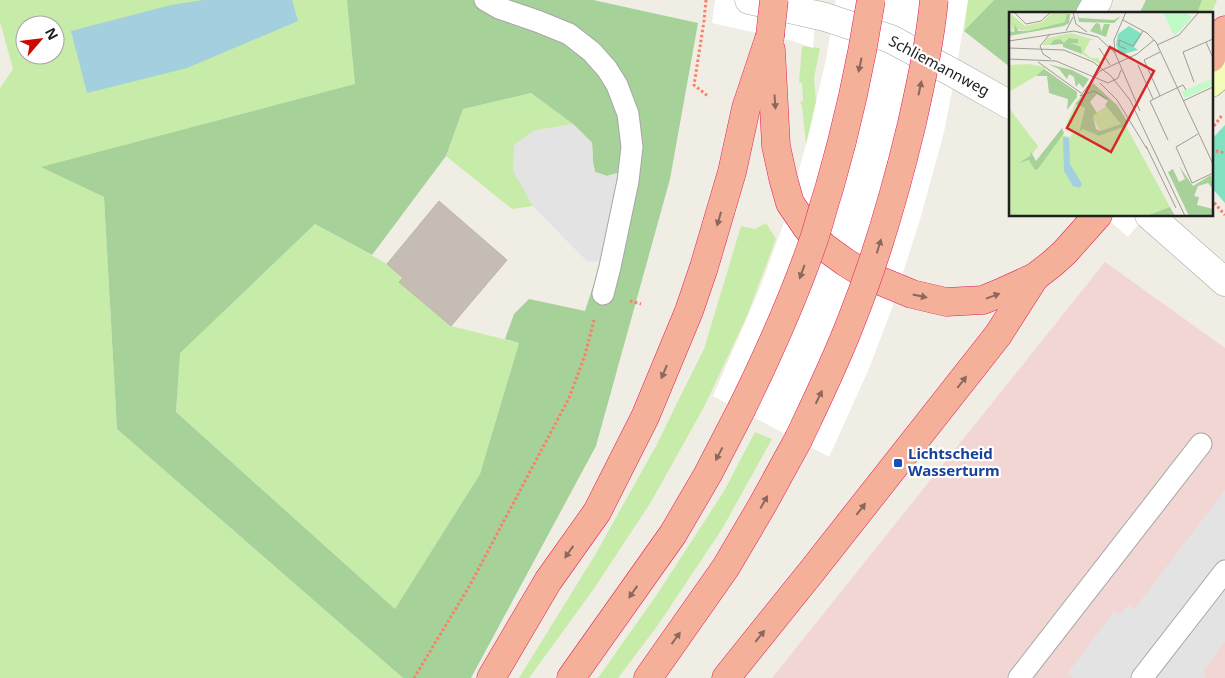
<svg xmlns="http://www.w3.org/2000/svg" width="1225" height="678" viewBox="0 0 1225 678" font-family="'Noto Sans',sans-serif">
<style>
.commercial{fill:#f1d6d3}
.grass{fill:#c7eca9;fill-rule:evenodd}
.forest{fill:#a6d198;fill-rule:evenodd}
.pitch{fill:#80e2c0}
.parking{fill:#e3e3e3}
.water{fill:#a3cfdf}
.pier{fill:#fff}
.building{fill:#c5bcb4;stroke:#c2b4a6}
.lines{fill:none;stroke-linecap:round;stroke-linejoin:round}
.service-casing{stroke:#a6a6a6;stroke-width:23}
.minor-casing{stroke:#a6a6a6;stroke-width:29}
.secondary-casing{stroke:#697b01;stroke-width:29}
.trunk-casing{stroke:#e21e59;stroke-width:29}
.path{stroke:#ff7d67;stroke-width:3;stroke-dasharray:2.5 2.5;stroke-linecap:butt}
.service{stroke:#fff;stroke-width:21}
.minor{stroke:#fff;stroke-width:28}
.secondary{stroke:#f5fcb7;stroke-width:28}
.trunk{stroke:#f4b099;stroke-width:28}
.trunk-bridge-casing{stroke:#e21e59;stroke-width:29;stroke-linecap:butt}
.trunk-bridge{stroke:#f4b099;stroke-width:28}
.oneway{fill:#8a685c}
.transit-dot{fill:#1a4fb4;stroke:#fff;stroke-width:2}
.labels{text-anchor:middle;stroke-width:4.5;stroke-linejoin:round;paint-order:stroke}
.street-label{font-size:15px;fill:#1f1f1f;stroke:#fff}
.transit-label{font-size:15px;font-weight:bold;fill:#164399;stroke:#fff;text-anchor:start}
.inset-road{fill:none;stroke:#9c9b96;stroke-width:1}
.view{fill:#d62828;fill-opacity:0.15;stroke:#d62828;stroke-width:2.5}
.inset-edge{fill:none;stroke:#1f1f1f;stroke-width:2.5}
</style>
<rect width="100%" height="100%" fill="#f0ede5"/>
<!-- commercial -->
<polygon class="commercial" points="1105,262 1225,348 1225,678 772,678"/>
<!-- grass -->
<g class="grass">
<path d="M0 0H347L356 84 42 167 104 197 117 429 403 678H0V88L13 69 0 22ZM25 25H55V55H25Z"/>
<polygon points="968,0 994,0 964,31"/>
<polygon points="1202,0 1217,0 1211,14 1197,14"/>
<polygon points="802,46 820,48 814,78 816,103 806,145 802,106 800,102 803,101 802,83 799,83"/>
<polygon points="531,93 573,124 533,131 514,171 533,206 512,209 446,156 463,109"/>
<polygon points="766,223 776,239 747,316 704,407 651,502 593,590 529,678 519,678 595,555 656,446 681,395 704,349 741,226 755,229"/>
<polygon points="315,224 387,264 403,278 399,282 451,326 519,343 480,474 395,609 176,412 179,353"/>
<polygon points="755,432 772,439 722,529 658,625 618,678 598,678 658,593 724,491"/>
</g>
<!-- forest -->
<g class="forest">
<path d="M347 0H593L698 23 670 179 596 446 471 678H403L117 429 104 197 41 167 355 84ZM531 93 573 124 592 143 593 162 595 172 607 176 617 173 601 262 585 311 529 299 514 314 505 339 519 343 480 474 395 609 176 412 180 353 315 224 372 255 446 156 463 109Z"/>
<polygon points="994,0 1085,0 1073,14 1010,14 1010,67 964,31"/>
<polygon points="1146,0 1202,0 1197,14 1139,14"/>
</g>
<!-- pitch -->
<polygon class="pitch" points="1225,125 1225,203 1211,187 1211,140"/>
<!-- parking -->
<g class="parking">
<polygon points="573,124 592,143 593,162 595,172 607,176 618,173 601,262 587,261 567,241 533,206 513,171 514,145 533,131"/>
<polygon points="1225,490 1225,642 1203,671 1206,675 1204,678 1073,678 1068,673 1114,611 1120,615 1128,605 1134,609"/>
</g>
<!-- water -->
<polygon class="water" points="203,0 292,0 298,21 187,68 87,93 71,31 171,5"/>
<!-- pier -->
<g class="pier">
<polygon points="715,0 817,0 813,48 793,41 712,23"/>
<polygon points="836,0 968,0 954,81 944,132 921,216 892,308 868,371 829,457 713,396 760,288 786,217 808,137 826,59"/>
<polygon points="1103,215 1146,215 1128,237"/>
</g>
<!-- building -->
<polygon class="building" points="439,201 507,260 451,326 399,282 403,278 387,264"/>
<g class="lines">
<defs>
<g id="service">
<polyline points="485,0 499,8 537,21 569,34 592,52 607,69 617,85 628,114 632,147 628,181 610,267 603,294"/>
<polyline points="1019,678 1201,444"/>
<polyline points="1142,678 1225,571"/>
</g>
<g id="minor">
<polyline points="749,0 825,17 891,39 957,75 1010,105"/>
<polyline points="1090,14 1098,0"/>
<polyline points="1149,215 1225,282"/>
</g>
<polyline id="secondary" points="1211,83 1225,71"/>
<g id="trunk">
<polyline points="771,50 776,146 783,178 790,203 807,228 823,246 845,262 866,275 912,294 946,302 983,300 1000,293 1035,277 1053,263 1065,252 1098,215"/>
<polyline points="1211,58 1225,30"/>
<polyline points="491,678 548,581 597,512 645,417 689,311 704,267 732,172 746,108 770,36"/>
<polyline points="571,678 673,534 708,474 741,410"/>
<polyline points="648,678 726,567 763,504 798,440"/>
<polyline points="726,678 812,571 998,335 1035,277"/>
</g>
</defs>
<!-- service casing -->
<use href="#service" class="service-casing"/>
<!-- minor casing -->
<use href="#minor" class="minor-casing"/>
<!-- secondary casing -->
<use href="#secondary" class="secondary-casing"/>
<!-- trunk casing -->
<use href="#trunk" class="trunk-casing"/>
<!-- path -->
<g class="path">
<polyline points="706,0 704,21 694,85 709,97"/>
<polyline points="1211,130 1223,114"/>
<polyline points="1211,150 1225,153"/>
<polyline points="1211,199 1225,215"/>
<polyline points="630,301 641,304"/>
<polyline points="414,678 470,585 569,398 585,355 594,320"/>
</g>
<!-- service -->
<use href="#service" class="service"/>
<!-- minor -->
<use href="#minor" class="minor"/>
<!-- secondary -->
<use href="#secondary" class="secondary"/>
<!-- trunk -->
<use href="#trunk" class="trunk"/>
<defs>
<g id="trunk-bridge">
<polyline points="770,36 774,0"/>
<path d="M741 410C769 353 795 296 815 236 820 220 824 204 829 189 847 127 861 64 871 0"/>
<path d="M798 440C817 400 836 361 852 319 877 256 896 190 912 123 921 82 930 42 934 0"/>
</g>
</defs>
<!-- trunk-bridge casing -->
<use href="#trunk-bridge" class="trunk-bridge-casing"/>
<!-- trunk-bridge -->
<use href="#trunk-bridge" class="trunk-bridge"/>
</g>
<!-- one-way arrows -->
<defs><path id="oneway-solid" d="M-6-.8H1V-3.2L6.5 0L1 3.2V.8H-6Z" transform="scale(1.25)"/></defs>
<g class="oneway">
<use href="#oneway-solid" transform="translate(860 65) rotate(102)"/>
<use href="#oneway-solid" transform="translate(920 88) rotate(-78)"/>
<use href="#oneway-solid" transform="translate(775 102) rotate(86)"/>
<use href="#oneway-solid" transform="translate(719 219) rotate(106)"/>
<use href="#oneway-solid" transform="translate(879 246) rotate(-73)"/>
<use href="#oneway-solid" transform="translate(802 272) rotate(110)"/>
<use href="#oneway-solid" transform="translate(920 296) rotate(12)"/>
<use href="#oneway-solid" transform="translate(993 296) rotate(-20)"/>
<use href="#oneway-solid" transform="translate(664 372) rotate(113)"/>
<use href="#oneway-solid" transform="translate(962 382) rotate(-52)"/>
<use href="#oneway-solid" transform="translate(819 397) rotate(-64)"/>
<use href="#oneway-solid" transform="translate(719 454) rotate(118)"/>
<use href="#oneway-solid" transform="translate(764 502) rotate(-61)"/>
<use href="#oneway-solid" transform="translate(861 509) rotate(-52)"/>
<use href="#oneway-solid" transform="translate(569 552) rotate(125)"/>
<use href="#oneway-solid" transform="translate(633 592) rotate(125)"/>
<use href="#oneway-solid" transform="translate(760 636) rotate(-51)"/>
<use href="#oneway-solid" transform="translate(676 638) rotate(-54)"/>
</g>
<!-- markers -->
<rect class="transit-dot" x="893" y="458" width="10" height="10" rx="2.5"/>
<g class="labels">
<!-- street labels -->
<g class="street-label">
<text transform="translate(939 66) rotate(28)" y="5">Schliemannweg</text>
</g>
<!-- transit labels -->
<g class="transit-label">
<text x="908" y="459">Lichtscheid<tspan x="908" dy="17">Wasserturm</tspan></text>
</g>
</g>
<!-- overview -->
<g transform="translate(1009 12)">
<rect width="204" height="204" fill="#f0ede5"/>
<path d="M0 0 16 14 33 10 44 0 61 2 56 10 19 19 4 17 2 21ZM62 21 86 28H81L75 40 82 46H89L94 54 73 42 68 34 62 33 63 29 69 31V27L62 26 55 31 51 27 41 33H33L39 26ZM19 52 36 55 35 59 0 80V53ZM66 92 76 96 70 119 74 116 90 124 117 114 161 195 137 204H0V96L29 134 22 144 9 150 20 148 29 157 52 123 61 125 64 121 56 116ZM98 94 112 112 91 119 83 103Z" fill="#c7eca9"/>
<path d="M68 0 70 6 105 8 112 4 105 11 70 10ZM58 2H61L60 11 55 14 0 24V19L5 20 6 12 9 19H19L56 10ZM87 11 91 12 92 20 95 12H101L97 25 81 19ZM60 26 69 27V31H61L72 35 73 42 54 35V32L41 33 45 28 51 27 55 31ZM39 52 63 58 80 67 74 76 70 71 67 75 65 65 60 62 58 67 50 57ZM35 57 68 80V85L58 98 59 87 40 81 38 64H27ZM84 71 108 93 119 110 117 114 90 124 74 117 70 120 76 96 66 92ZM88 82 99 89 96 93 112 112 91 119 87 117 84 104 88 101 81 90ZM53 116 55 121 29 157 26 158 20 148 9 151 21 144 22 140 27 149ZM170 154 184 174 202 163 204 177 199 171 189 174 185 184 190 185 188 193 204 197V204H180L159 160 164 157 170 170 176 167ZM161 195 166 204H137Z" fill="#a6d198" fill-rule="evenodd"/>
<path d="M154 0H177L183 6 165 24ZM204 66V73L176 86 173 80Z" fill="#c0fbc7"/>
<path d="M120 14 133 22 125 35 129 38 111 43 107 33 109 22Z" fill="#80e2c0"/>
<path d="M54 125 60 126 61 152 73 172 71 176 64 174 55 159Z" fill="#a3cfdf"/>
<path class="inset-road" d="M5 0 17 12 32 9 42 0M64 0 67 12 78 20M114 8 138 21 147 30 204 152M57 19 64 5M41 22 31 34 34 42 42 47M0 29 65 19 89 25 106 41 131 99M197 30 204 46M148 33 170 23 190 0M0 36 55 38 84 50 102 64 121 88 176 204M90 36 101 53M117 37 110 34V28L124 34 134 19M151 40 135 48 151 84 174 73 177 78M106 41 105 28 117 0M0 47 47 49 99 71 109 66 112 58M29 50 72 81M129 53 144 87M185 70 174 40 204 27M91 71 108 88 138 137M71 84 91 59 128 42 145 28M71 84 85 79 98 87M151 84 141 89 159 128M174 89 204 75M189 122 167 135 183 171 204 161M137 134 167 196"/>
<path class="view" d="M101 35 145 59 102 140 58 116Z"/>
<rect width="204" height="204" class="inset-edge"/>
</g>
<!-- north arrow -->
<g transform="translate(40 40) rotate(62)"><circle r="24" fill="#ffffff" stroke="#a5a5a5"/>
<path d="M0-4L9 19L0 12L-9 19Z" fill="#ce0900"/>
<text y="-8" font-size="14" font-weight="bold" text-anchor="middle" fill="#1f1f1f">N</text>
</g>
</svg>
